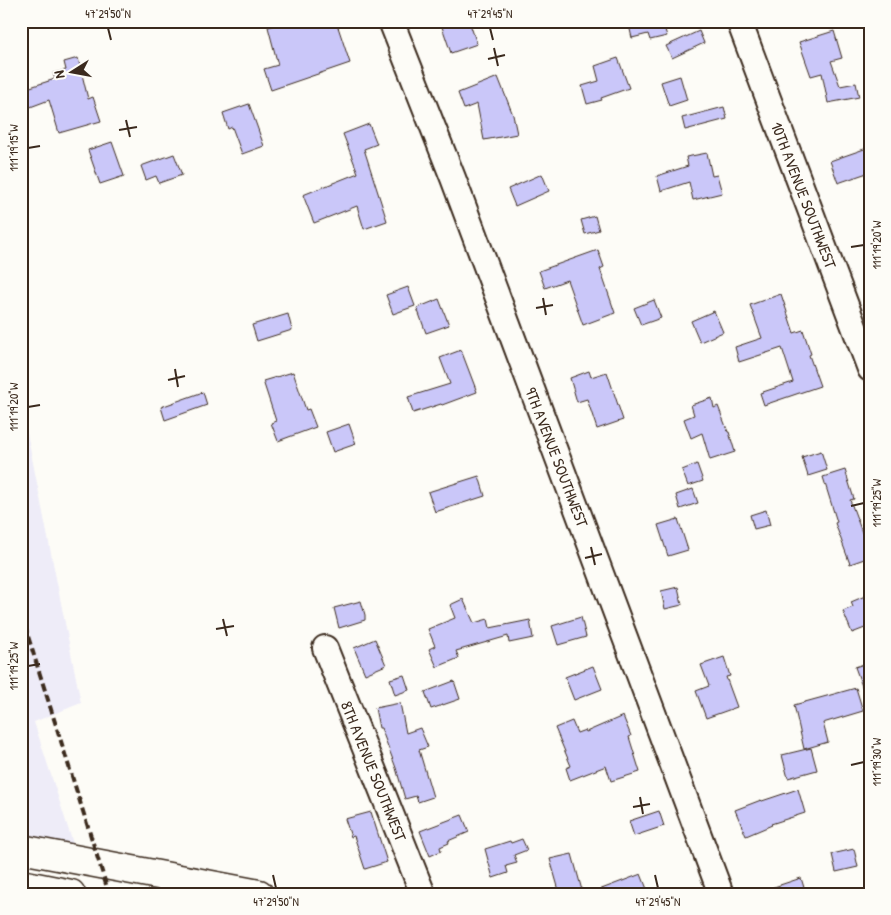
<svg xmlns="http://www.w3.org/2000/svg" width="891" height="915" viewBox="0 0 891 915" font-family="'Patrick Hand',sans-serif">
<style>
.built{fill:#eeecf8}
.building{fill:#cac7f9;stroke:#3b2a1e}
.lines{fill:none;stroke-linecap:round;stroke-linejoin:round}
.minor-casing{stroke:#3b2a1e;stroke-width:28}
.major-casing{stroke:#3b2a1e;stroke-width:31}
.minor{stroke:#fdfcf7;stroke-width:24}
.major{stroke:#fdfcf7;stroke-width:28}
.rail{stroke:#3b2a1e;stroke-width:4;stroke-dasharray:8 4;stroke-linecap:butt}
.ticks{fill:none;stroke:#3b2a1e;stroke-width:2}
.labels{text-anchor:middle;stroke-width:4;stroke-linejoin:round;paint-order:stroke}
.street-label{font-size:16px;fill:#3b2a1e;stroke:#fdfcf7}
.neatline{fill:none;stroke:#3b2a1e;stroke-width:2}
.ticks-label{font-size:12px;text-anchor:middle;fill:#3b2a1e}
</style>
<rect width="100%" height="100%" fill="#fdfcf7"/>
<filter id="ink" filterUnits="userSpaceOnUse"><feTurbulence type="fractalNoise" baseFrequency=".02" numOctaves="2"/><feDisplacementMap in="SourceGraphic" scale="10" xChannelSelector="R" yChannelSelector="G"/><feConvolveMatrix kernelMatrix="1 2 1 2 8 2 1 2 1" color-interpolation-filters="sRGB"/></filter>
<g filter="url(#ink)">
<!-- built -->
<polygon class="built" points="21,403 81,703 34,722 78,859 21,849"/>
<!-- building -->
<g class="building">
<polygon points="291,21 336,21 350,63 271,90 264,69 278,65 268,27"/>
<polygon points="440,21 469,21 477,44 451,53"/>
<polygon points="628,21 679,21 679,26 665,30 667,36 650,40 648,34 632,38"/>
<polygon points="699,31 704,43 672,58 666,46"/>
<polygon points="834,31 842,58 831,61 840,86 856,83 859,97 828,103 822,73 811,76 799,42"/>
<polygon points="78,58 88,99 93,97 101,121 59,133 49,100 25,109 21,97 21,90 55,79 53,73 66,70 64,62"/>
<polygon points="618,58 629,88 601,98 602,100 587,104 582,86 599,81 595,66"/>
<polygon points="680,76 687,100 669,106 661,82"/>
<polygon points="498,77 513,115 517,134 484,140 477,104 464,109 458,93"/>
<polygon points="249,104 264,146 242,154 232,127 228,129 223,113"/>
<polygon points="724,107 727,119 685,130 682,118"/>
<polygon points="369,124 377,144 364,149 387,221 364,229 357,206 314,223 303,195 358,173 343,134"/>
<polygon points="112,142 124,176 100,184 88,150"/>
<polygon points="870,147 870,172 838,183 830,161"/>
<polygon points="707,153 712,176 717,175 722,193 693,200 689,182 661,191 657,176 688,166 686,157"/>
<polygon points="174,154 182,175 159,183 156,176 146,180 141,166"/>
<polygon points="542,174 549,191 515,206 508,189"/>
<polygon points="595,216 599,230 585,234 581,220"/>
<polygon points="598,250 604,267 600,269 615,313 583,325 567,280 545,288 539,271"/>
<polygon points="408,287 415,306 393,314 386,295"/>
<polygon points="781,294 794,333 803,330 811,354 809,355 820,386 764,405 760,393 793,382 782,348 739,362 735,347 762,338 750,305"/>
<polygon points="439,299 449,325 426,333 417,308"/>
<polygon points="654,300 661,318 641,325 634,308"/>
<polygon points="714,311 723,332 700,342 691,321"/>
<polygon points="288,314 292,330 257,341 252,325"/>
<polygon points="461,350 477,392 442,405 441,404 413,413 408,397 450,384 440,358"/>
<polygon points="589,371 591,377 607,372 623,420 597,429 587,399 577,402 570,378"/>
<polygon points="293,372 306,410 309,409 316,427 278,441 271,423 276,421 263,381"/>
<polygon points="203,392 207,405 165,420 161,407"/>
<polygon points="712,398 714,408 718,406 728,432 729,432 735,452 710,460 702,433 691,438 684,419 694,415 691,405"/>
<polygon points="349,424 356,444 333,452 326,432"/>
<polygon points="821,451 827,470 808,476 802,457"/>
<polygon points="697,464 703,481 688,486 682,470"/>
<polygon points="845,470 854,499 850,500 870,554 870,557 850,564 835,523 837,522 823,477"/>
<polygon points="479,476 485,496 435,512 428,492"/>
<polygon points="693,489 698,503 680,509 676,495"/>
<polygon points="766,510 770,525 754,529 750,515"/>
<polygon points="678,519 688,550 668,556 658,525"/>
<polygon points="678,587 682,605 665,609 661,591"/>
<polygon points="870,594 870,626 852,633 843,611 853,607 851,602"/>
<polygon points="463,599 474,623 488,619 490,628 530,620 533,638 509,643 508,636 456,651 459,658 437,667 429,649 435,646 428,629 455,618 450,605"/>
<polygon points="361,601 365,615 365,620 339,628 334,608"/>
<polygon points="581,617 586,637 558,645 552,626"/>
<polygon points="375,639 386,665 365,674 354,648"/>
<polygon points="724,657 730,676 726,677 737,707 706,718 696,691 709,686 701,665"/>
<polygon points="870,662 870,702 868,703 855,667"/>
<polygon points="593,666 602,689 574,700 565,677"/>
<polygon points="404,675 409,690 395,695 390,679"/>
<polygon points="454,681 460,699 431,709 425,692"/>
<polygon points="856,688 863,711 823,723 828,742 804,749 794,705"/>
<polygon points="400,703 406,733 420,728 428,747 419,750 433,797 418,802 416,796 405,799 396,768 381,728 379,728 375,708"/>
<polygon points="623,716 631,736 629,737 640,772 611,781 606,766 570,780 566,768 571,766 555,728 572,721 577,733 585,730 586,732"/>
<polygon points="811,748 817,770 788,778 782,755"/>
<polygon points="798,789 805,813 771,824 772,825 746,836 735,810 761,800 762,801"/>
<polygon points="659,811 664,826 634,836 629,821"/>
<polygon points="371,812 387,862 365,869 354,836 351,837 345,819"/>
<polygon points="462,815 469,832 448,841 449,843 440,847 441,851 430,856 420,831"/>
<polygon points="522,839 527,850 514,855 517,863 506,866 508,873 493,878 485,849 510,841 511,843"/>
<polygon points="854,849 858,867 836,872 832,854"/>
<polygon points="572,854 583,894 560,894 550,859"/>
<polygon points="641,874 649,894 591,894 591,893"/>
<polygon points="801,878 806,894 763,894 762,891"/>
</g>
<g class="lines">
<defs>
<g id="minor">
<polyline points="391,21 453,178 721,894"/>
<polyline points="739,21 870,369"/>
<polyline points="325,648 423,894"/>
</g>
<g id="major">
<polyline points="21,849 259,894"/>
<polyline points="21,884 71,894"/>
</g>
</defs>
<!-- minor casing -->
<use href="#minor" class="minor-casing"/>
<!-- major casing -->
<use href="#major" class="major-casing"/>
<!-- minor -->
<use href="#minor" class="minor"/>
<!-- major -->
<use href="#major" class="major"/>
<!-- rail -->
<polyline class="rail" points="21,614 109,894"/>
</g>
</g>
<!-- ticks -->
<path class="ticks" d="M108 28 111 40M490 28 493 40M494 48 498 66M488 59 505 55M126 120 130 137M119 130 137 127M28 148 40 146M851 247 864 245M543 298 546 315M536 308 553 305M175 369 178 387M168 380 185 376M28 407 40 405M851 506 864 503M591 547 595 565M585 558 602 554M223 619 227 636M216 629 234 626M28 666 40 664M851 765 864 762M640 797 643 814M633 807 650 804M273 875 276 888M655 875 658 888"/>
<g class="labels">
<!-- street labels -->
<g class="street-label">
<text transform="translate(804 195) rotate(69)" y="6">10TH AVENUE SOUTHWEST</text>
<text transform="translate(557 457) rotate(69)" y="6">9TH AVENUE SOUTHWEST</text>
<text transform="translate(374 771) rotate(68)" y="6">8TH AVENUE SOUTHWEST</text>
</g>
</g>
<!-- margin -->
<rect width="891" height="915" fill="none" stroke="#fdfcf7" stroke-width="55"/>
<!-- north arrow -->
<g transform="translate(72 72) rotate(259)" stroke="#fdfcf7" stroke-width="4" paint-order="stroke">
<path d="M0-4L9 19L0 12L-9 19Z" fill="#3b2a1e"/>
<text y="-8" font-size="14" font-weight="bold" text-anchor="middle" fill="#3b2a1e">N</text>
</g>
<rect x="28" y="28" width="836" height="860" class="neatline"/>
<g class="ticks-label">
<text x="108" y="18">47°29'50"N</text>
<text x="490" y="18">47°29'45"N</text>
<text transform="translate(14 148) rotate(-90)" y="4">111°19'15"W</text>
<text transform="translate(877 245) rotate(-90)" y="4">111°19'20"W</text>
<text transform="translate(14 407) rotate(-90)" y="4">111°19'20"W</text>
<text transform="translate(877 503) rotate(-90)" y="4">111°19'25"W</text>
<text transform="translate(14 666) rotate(-90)" y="4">111°19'25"W</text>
<text transform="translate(877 762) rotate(-90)" y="4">111°19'30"W</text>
<text x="276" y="906">47°29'50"N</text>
<text x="658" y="906">47°29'45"N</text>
</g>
</svg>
